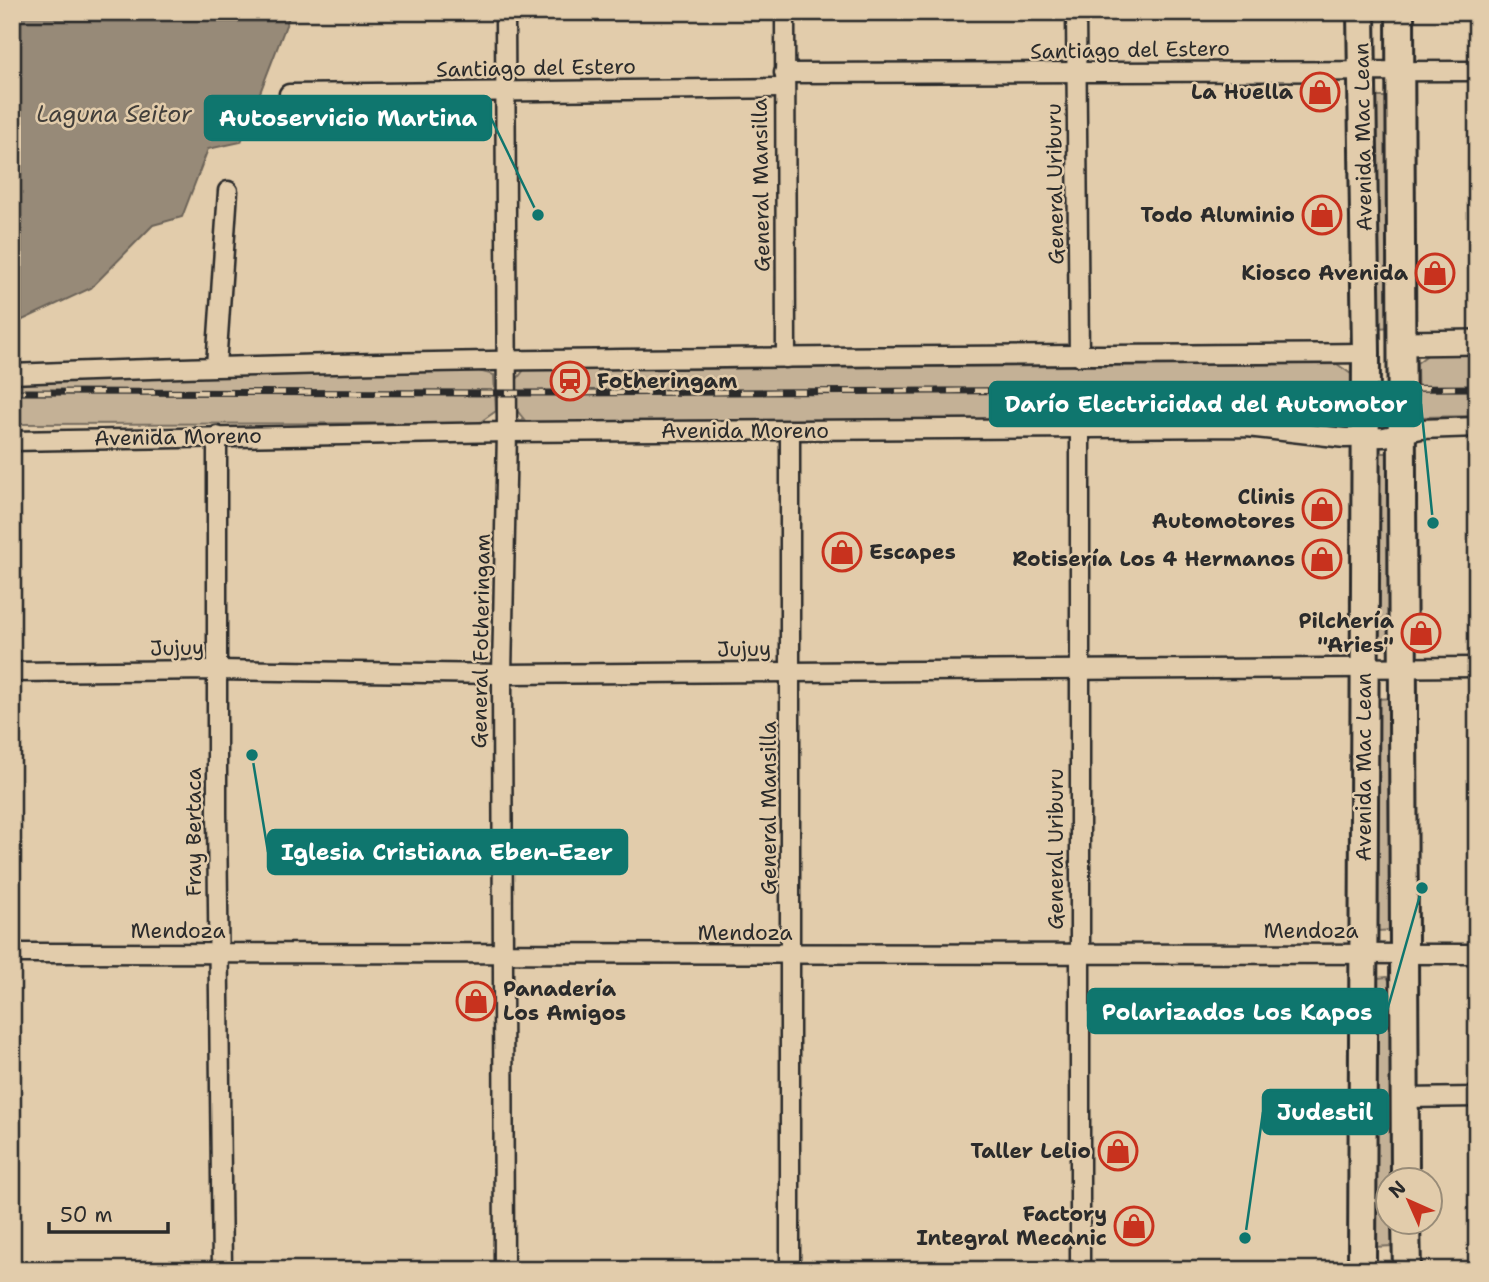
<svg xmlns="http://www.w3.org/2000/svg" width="1489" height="1282" viewBox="0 0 1489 1282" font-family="'Shantell Sans',sans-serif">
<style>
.green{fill:#c4b196;stroke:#786e60;stroke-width:2}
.water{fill:#978a78;stroke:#6c6459;stroke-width:2}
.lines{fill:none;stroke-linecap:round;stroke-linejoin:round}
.minor-casing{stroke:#2b2b2b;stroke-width:23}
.tertiary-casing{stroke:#2b2b2b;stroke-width:28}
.secondary-casing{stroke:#2b2b2b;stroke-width:32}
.minor{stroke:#e2ccab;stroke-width:18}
.tertiary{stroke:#e2ccab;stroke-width:23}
.secondary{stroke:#e2ccab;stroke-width:26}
.rail-casing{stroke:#2b2b2b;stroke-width:7}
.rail{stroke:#e2ccab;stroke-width:4.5;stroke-dasharray:13;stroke-linecap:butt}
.labels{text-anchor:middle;stroke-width:5;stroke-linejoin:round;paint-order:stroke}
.street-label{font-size:21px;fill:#2b2b2b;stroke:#e2ccab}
.poi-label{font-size:21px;font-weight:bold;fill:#2b2b2b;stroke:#e2ccab;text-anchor:end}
.water-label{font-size:23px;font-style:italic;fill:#413e3a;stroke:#e2ccab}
.leader{fill:none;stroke:#0f766e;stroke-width:2.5}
.callout-dot{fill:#0f766e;stroke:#e2ccab;stroke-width:2.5}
.callout{fill:#0f766e;stroke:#0f766e;stroke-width:2.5}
.callout-label{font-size:23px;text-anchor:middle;font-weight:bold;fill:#fff}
</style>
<rect width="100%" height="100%" fill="#e2ccab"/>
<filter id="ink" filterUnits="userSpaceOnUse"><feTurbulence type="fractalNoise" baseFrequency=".0143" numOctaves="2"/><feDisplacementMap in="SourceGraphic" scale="14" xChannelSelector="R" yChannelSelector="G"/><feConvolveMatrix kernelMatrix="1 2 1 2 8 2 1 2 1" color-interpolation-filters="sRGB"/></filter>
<g filter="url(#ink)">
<!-- green -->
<g class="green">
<polygon points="1373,97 1389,97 1395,327 1375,328"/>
<polygon points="1430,353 1477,353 1477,416 1418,417 1417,363"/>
<polygon points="1337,364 1351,374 1354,400 1348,421 1333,430 1270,421 791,420 527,423 515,408 514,383 524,370"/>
<polygon points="475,370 494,375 496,411 479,423 12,424 12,381"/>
<polygon points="1375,453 1394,453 1393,648 1374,648"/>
<polygon points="1395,698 1397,930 1376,931 1375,699"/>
<polygon points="1387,977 1393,986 1393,1180 1388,1180 1388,1222 1393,1223 1393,1246 1373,1247 1372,989 1377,978"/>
</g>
<!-- water -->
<polygon class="water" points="12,12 291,12 241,142 208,149 182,217 153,225 91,288 12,325"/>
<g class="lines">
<defs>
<g id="minor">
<polyline points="785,12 786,358"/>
<polyline points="1076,12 1079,356"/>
<polyline points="784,73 1477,71"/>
<polyline points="289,94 783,88"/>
<polyline points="216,366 228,191"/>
<path d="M12 374C463 356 914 357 1366 353"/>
<polyline points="790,431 790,1270"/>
<polyline points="217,436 217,813 222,1270"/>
<polyline points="12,441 507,432 1247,427 1345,438 1384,437 1421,429 1477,427"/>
<polyline points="12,672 216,670 502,674 1477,667"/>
<polyline points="12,953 1477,954"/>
<polyline points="1404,1098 1477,1097"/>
<polyline points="504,1270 502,674 507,432 505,12"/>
<polyline points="1080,1270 1080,429"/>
</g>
<polyline id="tertiary" points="1403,343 1477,342"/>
<g id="secondary">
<polyline points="1361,12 1366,353 1362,1270"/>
<polyline points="1400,12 1405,1180"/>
<polyline points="1406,1222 1407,1270"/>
</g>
</defs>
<!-- minor casing -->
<use href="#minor" class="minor-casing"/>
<!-- tertiary casing -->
<use href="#tertiary" class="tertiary-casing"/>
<!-- secondary casing -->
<use href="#secondary" class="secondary-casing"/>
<!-- minor -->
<use href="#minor" class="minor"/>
<!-- tertiary -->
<use href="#tertiary" class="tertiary"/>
<!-- secondary -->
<use href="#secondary" class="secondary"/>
<defs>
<polyline id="rail" points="12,392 565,393 1477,388"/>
</defs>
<!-- rail casing -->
<use href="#rail" class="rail-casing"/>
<!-- rail -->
<use href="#rail" class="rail"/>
</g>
</g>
<!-- icons -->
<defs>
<symbol id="shop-ring" viewBox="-11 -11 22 22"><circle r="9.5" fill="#e2ccab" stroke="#c8321e" stroke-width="1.5"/><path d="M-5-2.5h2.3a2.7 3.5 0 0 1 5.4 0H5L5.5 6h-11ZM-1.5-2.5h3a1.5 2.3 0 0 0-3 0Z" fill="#c8321e"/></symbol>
<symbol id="station-ring" viewBox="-11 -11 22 22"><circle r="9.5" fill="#e2ccab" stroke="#c8321e" stroke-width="1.5"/><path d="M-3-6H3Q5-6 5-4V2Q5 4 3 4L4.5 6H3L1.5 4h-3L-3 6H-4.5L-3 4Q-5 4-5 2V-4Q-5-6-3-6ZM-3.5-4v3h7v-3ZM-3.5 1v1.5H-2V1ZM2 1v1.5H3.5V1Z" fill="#c8321e"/></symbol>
</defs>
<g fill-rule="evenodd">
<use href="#shop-ring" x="1298" y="70" width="44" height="44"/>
<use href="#shop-ring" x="1300" y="193" width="44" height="44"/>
<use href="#shop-ring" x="1413" y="251" width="44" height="44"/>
<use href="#station-ring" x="548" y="359" width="44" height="44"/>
<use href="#shop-ring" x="1300" y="487" width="44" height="44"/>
<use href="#shop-ring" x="820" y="530" width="44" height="44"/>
<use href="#shop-ring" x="1300" y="537" width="44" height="44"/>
<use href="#shop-ring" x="1399" y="611" width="44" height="44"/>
<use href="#shop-ring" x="454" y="979" width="44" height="44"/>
<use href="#shop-ring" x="1096" y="1129" width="44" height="44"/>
<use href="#shop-ring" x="1112" y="1204" width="44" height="44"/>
</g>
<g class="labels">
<!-- street labels -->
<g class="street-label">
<text transform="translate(1130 50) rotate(-1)" y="7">Santiago del Estero</text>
<text transform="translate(536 68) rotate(-1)" y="7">Santiago del Estero</text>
<text transform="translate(1363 137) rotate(-91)" y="7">Avenida Mac Lean</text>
<text transform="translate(1055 184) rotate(-91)" y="7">General Uriburu</text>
<text transform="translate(761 185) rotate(-91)" y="7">General Mansilla</text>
<text x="745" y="438">Avenida Moreno</text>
<text transform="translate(178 437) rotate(-1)" y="7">Avenida Moreno</text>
<text transform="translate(481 641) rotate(-89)" y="7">General Fotheringam</text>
<text transform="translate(177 648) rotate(-1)" y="7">Jujuy</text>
<text transform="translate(744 649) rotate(-1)" y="7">Jujuy</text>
<text transform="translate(1364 767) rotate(-90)" y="7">Avenida Mac Lean</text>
<text transform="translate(769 808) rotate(-90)" y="7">General Mansilla</text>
<text transform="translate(194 832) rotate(-90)" y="7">Fray Bertaca</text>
<text transform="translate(1056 849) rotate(-90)" y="7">General Uriburu</text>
<text x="178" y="938">Mendoza</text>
<text x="1311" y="938">Mendoza</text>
<text x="745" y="940">Mendoza</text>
</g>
<!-- poi labels -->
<g class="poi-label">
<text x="1293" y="99">La Huella</text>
<text x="1295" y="222">Todo Aluminio</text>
<text x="1408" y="280">Kiosco Avenida</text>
<text x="597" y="388" text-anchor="start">Fotheringam</text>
<text x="1295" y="504">Clinis<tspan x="1295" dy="24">Automotores</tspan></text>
<text x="869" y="559" text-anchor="start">Escapes</text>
<text x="1295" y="566">Rotisería Los 4 Hermanos</text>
<text x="1394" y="628">Pilchería<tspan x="1394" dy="24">"Aries"</tspan></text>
<text x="503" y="996" text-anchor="start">Panadería<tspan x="503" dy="24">Los Amigos</tspan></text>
<text x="1091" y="1158">Taller Lelio</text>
<text x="1107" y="1221">Factory<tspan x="1107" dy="24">Integral Mecanic</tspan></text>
</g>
<!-- water labels -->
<g class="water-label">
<text x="114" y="122">Laguna Seitor</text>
</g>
</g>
<!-- callouts -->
<path class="leader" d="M538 215L491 118M1433 523L1421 404M252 755L268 852M1422 888L1387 1011M1245 1238L1263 1112"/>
<g class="callout-dot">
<circle cx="538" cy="215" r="7"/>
<circle cx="1433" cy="523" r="7"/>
<circle cx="252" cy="755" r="7"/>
<circle cx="1422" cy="888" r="7"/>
<circle cx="1245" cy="1238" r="7"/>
</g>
<g class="callout">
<rect x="205" y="96" width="286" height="44" rx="7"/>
<rect x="990" y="382" width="431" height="44" rx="7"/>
<rect x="268" y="830" width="359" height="44" rx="7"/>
<rect x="1088" y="989" width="299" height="44" rx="7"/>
<rect x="1263" y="1090" width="125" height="44" rx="7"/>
</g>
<g class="callout-label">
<text x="348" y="126">Autoservicio Martina</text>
<text x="1206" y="412">Darío Electricidad del Automotor</text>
<text x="447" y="860">Iglesia Cristiana Eben-Ezer</text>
<text x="1237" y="1020">Polarizados Los Kapos</text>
<text x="1325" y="1120">Judestil</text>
</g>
<!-- margin -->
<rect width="1489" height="1282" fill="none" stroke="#e2ccab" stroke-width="42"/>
<rect x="21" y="21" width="1447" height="1240" fill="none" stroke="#2b2b2b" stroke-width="2.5" filter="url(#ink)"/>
<!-- north arrow -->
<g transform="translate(1409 1201) rotate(315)"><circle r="33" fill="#e2ccab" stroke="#998c78" stroke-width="2"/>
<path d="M0-5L12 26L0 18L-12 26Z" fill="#c8321e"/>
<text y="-10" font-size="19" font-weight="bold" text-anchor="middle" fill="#2b2b2b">N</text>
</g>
<!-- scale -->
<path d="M49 1222v10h119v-10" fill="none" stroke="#2b2b2b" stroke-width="3.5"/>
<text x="60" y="1222" font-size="21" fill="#2b2b2b" stroke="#e2ccab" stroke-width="5" paint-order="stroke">50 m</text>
</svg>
